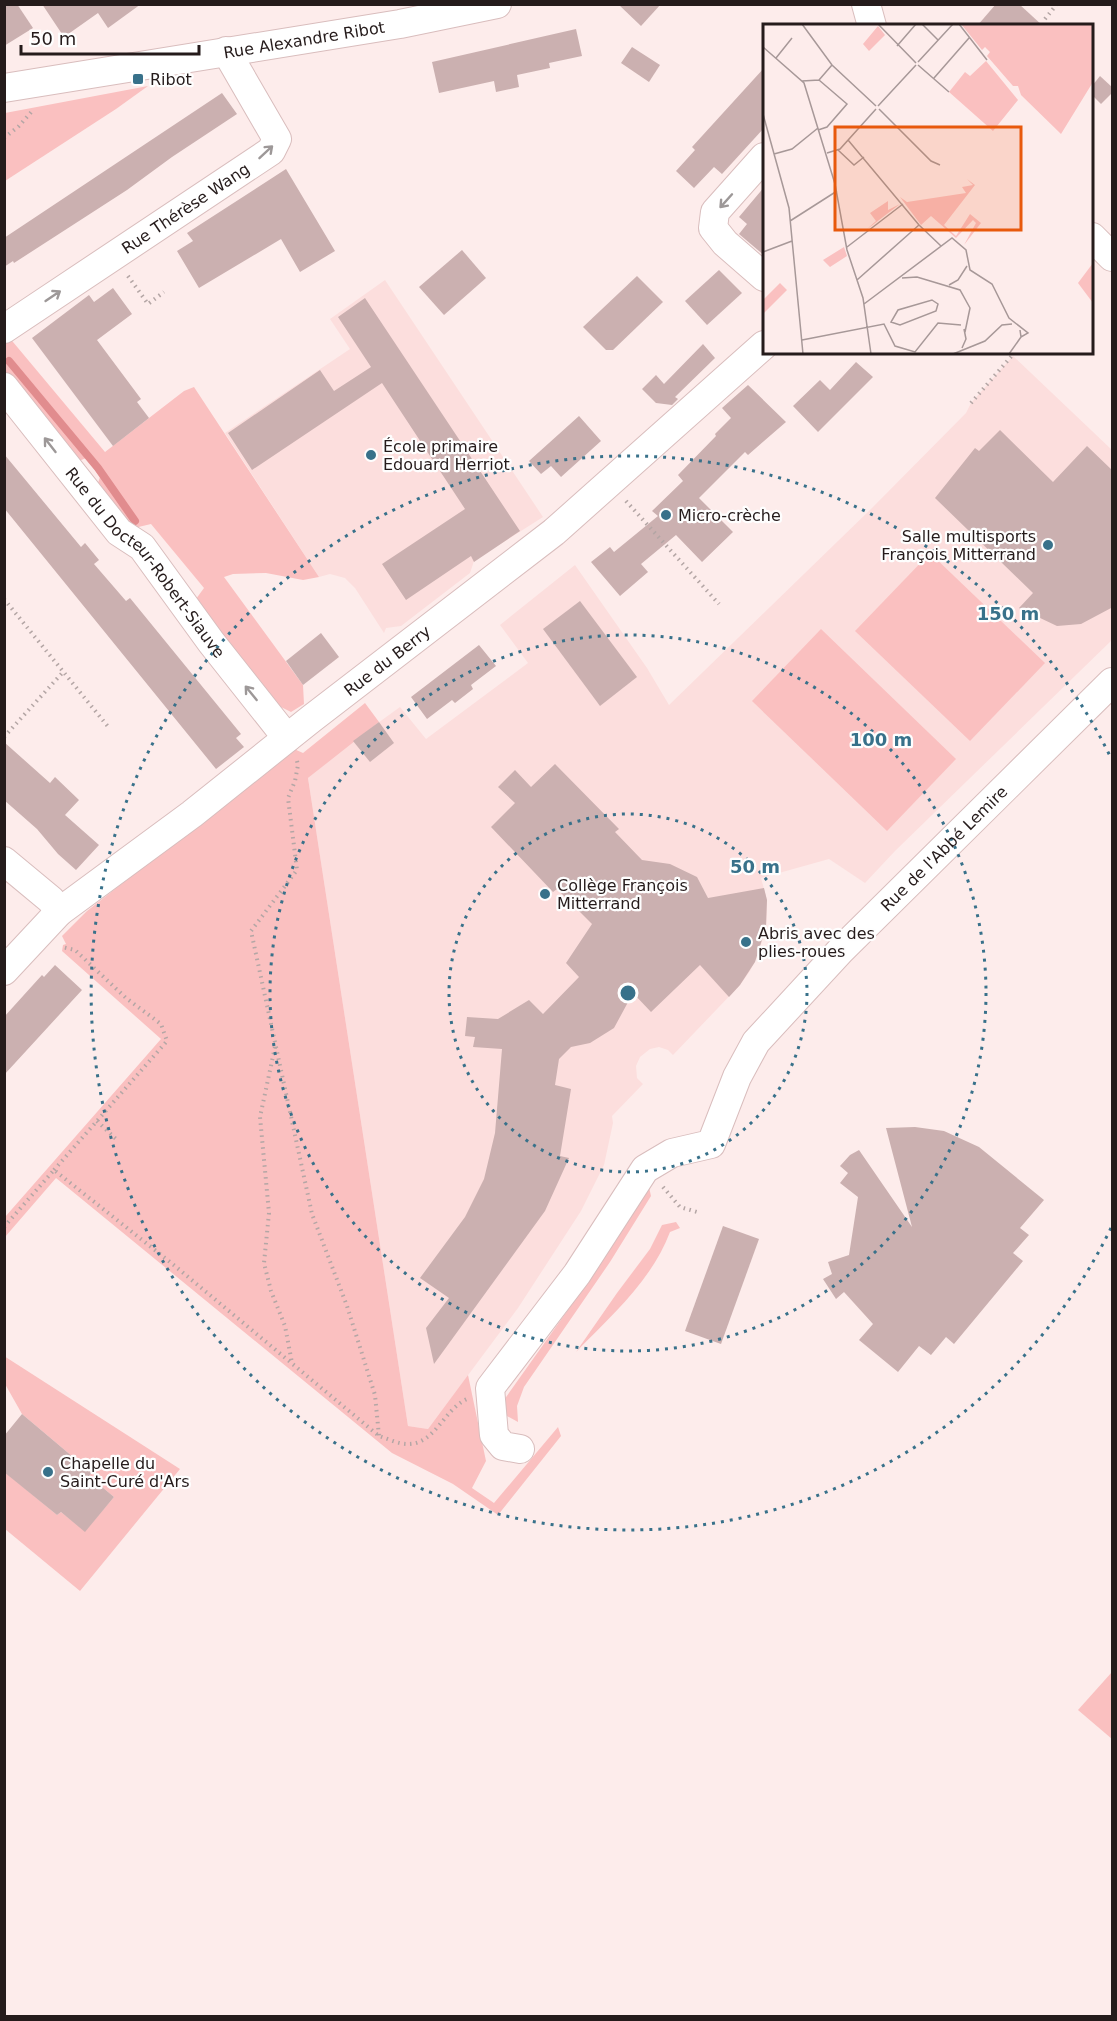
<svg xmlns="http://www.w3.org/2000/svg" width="1117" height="2021" viewBox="0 0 1117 2021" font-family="'DejaVu Sans',sans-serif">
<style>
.built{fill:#fcdedd}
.green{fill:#fac0c0}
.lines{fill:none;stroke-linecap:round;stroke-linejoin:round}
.stream{stroke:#e18c8e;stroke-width:8}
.building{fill:#cbb0b0}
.minor-casing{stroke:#d9bdbd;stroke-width:30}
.path{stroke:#b4a6a5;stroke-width:4;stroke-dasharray:1.5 4.5;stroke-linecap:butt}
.minor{stroke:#fff;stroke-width:28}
.oneway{stroke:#9d9898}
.ring{fill:none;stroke:#38718a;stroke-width:3;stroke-dasharray:3 6}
.poi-dot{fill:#38718a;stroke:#fefefe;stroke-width:2}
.labels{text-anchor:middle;stroke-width:4.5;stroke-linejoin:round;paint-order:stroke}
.street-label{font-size:16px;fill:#251b1b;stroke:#fefefe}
.poi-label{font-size:16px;fill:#251b1b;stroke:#fefefe;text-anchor:start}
.inset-road{fill:none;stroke:#a79898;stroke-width:1.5}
.view{fill:#e8590c;fill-opacity:0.15;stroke:#e8590c;stroke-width:3}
.inset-edge{fill:none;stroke:#251b1b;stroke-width:3}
.centre{fill:#38718a;stroke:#fefefe;stroke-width:3}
.ring-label{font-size:18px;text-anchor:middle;font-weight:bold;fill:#38718a;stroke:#fefefe;stroke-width:4.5;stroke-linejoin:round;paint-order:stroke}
</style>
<rect width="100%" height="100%" fill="#fdeceb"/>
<!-- built -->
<g class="built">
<polygon points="385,280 543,517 474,561 470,573 401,626 386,628 384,633 355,588 345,578 330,574 319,577 225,433 350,349 330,319"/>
<polygon points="1013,356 1112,450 1112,640 895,851 865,883 829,859 761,878 767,900 766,927 758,955 750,971 740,985 673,1055 668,1050 659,1047 650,1049 640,1057 636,1066 637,1078 643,1084 612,1116 613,1123 604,1165 581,1211 518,1308 428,1429 408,1426 308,778 353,741 400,707 426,739 528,663 500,625 575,565 647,668 669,705 872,508 966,413 971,403"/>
</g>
<!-- green -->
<g class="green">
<polygon points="148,86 116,109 5,181 5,113"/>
<polygon points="8,336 105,452 184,391 194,387 319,577 303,580 266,573 233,574 224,577 303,685 304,704 291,712 281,707 272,698 193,603 204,588 151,524 130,529 97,486 100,477 86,458 79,461 5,378 5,342"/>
<polygon points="930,553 1045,663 970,741 855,631"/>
<polygon points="821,629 956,759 887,831 752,701"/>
<polygon points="365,703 379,722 308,778 408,1426 428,1429 468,1375 486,1461 472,1488 494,1503 558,1427 561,1436 498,1515 453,1484 392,1453 56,1178 5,1237 5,1217 161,1039 62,951 63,945 66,944 62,936 87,911 294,749 303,753"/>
<polygon points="649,1187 651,1196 610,1262 524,1387 517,1406 518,1422 507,1416 504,1400 592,1276"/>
<path d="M676 1222 680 1228 670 1232C652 1280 612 1315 576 1352L617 1293 650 1249 662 1225Z"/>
<polygon points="4,1356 180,1469 80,1591 5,1529 5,1472 57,1515 61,1512 85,1531 114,1497 89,1476 92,1473 22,1414 5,1384"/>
<polygon points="1112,1672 1112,1739 1078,1710"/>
</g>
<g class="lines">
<!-- stream -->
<polyline class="stream" points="9,361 98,468 135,521"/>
</g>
<!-- building -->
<g class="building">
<polygon points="4,4 17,4 33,28 4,46"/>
<polygon points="42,4 141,4 108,28 98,13 64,37"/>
<polygon points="618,4 661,4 641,26"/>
<polygon points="996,4 1019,4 1043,26 977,26"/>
<polygon points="576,29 582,56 549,63 550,68 517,75 519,87 496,92 494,81 439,93 432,62"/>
<polygon points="632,47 660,65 649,82 621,63"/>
<polygon points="765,67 765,127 722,174 714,167 694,188 676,171 695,150 692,147"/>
<polygon points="1100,76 1113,88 1113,92 1101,104 1092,95 1092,86"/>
<polygon points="222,93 237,114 172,157 127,190 14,263 13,261 4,267 4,238"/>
<polygon points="286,169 335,251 300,272 281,239 199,288 177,251 193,241 187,233"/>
<polygon points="765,186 765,256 739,234 747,224 739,217"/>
<polygon points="462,250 486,278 444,315 419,287"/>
<polygon points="719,270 742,293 707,325 685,301"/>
<polygon points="637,276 663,302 613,350 606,350 583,327"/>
<polygon points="113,288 132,314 97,340 141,399 137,402 149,418 113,446 32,338 89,295 94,302"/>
<polygon points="365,298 520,531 474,562 471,556 406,600 382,564 465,509 382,383 252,470 228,433 320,370 334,391 371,367 338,317"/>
<polygon points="703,344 715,358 675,397 678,399 672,405 656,403 642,389 656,375 664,384"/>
<polygon points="856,362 873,377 818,432 793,406 820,380 830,390"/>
<polygon points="748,385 786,422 748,455 745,452 699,498 733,532 702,562 676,535 641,564 648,572 620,596 591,562 610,547 614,552 658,516 652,511 683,481 678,475 716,436 715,434 731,418 722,408"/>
<polygon points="579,416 601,441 561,477 551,466 541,474 529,461"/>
<polygon points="1000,430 1053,482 1087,446 1113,471 1113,607 1081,624 1057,626 1019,608 1033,593 935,498 975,448 979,451"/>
<polygon points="4,454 81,547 85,543 99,560 94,564 126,601 130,598 241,734 236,738 244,747 216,769 4,508"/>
<polygon points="580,601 637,677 600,706 543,629"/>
<polygon points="321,633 339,657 303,685 286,661"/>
<polygon points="479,645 496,666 471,685 473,689 455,703 452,700 427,719 411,697"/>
<polygon points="379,722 394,743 370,762 353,741"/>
<polygon points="4,742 50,783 55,777 79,800 65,815 99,845 76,870 58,854 37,829 4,800"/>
<polygon points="555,764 619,829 615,832 642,860 670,864 697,877 708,898 764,888 767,900 766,927 755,962 740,985 729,997 700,965 651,1012 633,993 614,1028 590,1043 571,1047 559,1059 555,1085 571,1089 560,1156 569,1158 545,1211 434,1364 426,1328 449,1298 420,1278 465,1217 484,1179 495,1133 502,1049 473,1047 475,1037 465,1036 467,1017 498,1019 529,1000 543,1014 579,977 566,963 592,924 557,889 553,892 491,827 515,803 498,787 515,770 531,787"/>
<polygon points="55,965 82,990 4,1075 4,1017 42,975 44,977"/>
<polygon points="915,1127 944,1131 979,1147 1044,1200 1020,1228 1029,1235 1013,1253 1023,1261 954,1344 946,1337 931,1355 919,1346 898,1372 859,1340 873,1324 844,1292 836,1299 823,1279 832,1274 828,1262 849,1255 858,1197 840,1183 848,1173 840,1166 850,1155 859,1150 912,1227 886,1128"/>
<polygon points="723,1226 759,1239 721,1344 685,1331"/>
<polygon points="22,1414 92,1473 89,1476 114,1497 85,1532 61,1512 57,1515 4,1472 4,1436"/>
</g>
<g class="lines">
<defs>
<g id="minor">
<polyline points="866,4 872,26"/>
<path id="s1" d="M4 88 400 24 497 4"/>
<polyline points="764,157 715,212 713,228 725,243 764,277"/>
<polyline points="1092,237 1112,257"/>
<path id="s2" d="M4 329 271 151 277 139 226 51"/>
<path id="s3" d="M4 387 119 532 142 547 211 642 287 738"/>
<polyline points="4,861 51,900 59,912"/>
<path id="s4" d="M4 971 59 912 192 814 311 719 554 532 764 345"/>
<path id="s5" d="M520 1449 503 1446 494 1435 490 1388 577 1274 645 1169 672 1153 711 1144 737 1077 756 1042 841 950 1112 682"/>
</g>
</defs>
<!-- minor casing -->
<use href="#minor" class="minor-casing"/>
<!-- path -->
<g class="path">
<polyline points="1045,19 1057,4"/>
<polyline points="4,138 19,126 33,110"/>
<polyline points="128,276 148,304 164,292"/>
<polyline points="971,403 1015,352"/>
<polyline points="626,501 719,604"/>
<polyline points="4,599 110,729"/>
<polyline points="4,737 64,671"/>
<polyline points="297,761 298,765 295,781 288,798 297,870 251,931 312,1214 347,1306 375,1395 379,1436"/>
<polyline points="275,1047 260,1117 269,1213 264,1263 271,1291 285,1326 292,1363"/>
<polyline points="97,1121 117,1140"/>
<polyline points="54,1170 167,1041 161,1024 126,998 75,950 62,947"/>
<polyline points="663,1187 680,1207 697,1212"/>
<path d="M4 1227 54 1170 175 1266 379 1436C388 1439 399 1444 407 1444 435 1445 444 1409 467 1399"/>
</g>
<!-- minor -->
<use href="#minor" class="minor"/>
</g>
<!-- one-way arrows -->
<defs><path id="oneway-shaft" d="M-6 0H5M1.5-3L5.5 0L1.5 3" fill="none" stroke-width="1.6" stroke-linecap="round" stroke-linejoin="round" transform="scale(1.5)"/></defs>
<g class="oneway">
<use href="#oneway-shaft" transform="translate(266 152) rotate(-43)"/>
<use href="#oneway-shaft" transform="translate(726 201) rotate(132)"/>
<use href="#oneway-shaft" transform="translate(53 296) rotate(-34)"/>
<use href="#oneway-shaft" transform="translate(50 445) rotate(-128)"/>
<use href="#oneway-shaft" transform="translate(251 693) rotate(-129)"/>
</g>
<!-- distance rings -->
<g class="ring">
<circle cx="628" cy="993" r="179"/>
<circle cx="628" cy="993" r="358"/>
<path d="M1111 1228A537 537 0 1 1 1111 758"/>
</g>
<!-- markers -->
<g class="poi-dot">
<rect x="132" y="73" width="12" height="12" rx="3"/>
<circle cx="371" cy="455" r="6"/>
<circle cx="666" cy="515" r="6"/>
<circle cx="1048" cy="545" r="6"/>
<circle cx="545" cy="894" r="6"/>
<circle cx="746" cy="942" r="6"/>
<circle cx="48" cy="1472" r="6"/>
</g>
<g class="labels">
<!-- street labels -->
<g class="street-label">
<text dy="6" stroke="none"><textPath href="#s1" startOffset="304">Rue Alexandre Ribot</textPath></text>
<text dy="6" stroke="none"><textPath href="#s2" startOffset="218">Rue Thérèse Wang</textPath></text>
<text dy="6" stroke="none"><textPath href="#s3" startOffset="226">Rue du Docteur-Robert-Siauve</textPath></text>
<text dy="6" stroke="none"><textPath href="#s4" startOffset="494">Rue du Berry</textPath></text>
<text dy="6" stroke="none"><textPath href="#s5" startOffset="800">Rue de l'Abbé Lemire</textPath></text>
</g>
<!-- poi labels -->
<g class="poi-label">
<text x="150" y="85">Ribot</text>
<text x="383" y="452">École primaire<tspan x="383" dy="18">Edouard Herriot</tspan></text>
<text x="678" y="521">Micro-crèche</text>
<text x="1036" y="542" text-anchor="end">Salle multisports<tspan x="1036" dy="18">François Mitterrand</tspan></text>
<text x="557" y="891">Collège François<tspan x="557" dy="18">Mitterrand</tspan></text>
<text x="758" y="939">Abris avec des<tspan x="758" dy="18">plies-roues</tspan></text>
<text x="60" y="1469">Chapelle du<tspan x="60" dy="18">Saint-Curé d'Ars</tspan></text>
</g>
</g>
<!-- overview -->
<g transform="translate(763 24)">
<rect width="330" height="330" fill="#fdeceb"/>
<path d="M198 0H330V58L298 110 258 71 255 62H250L224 32 227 28 222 23 219 26ZM115 2 122 11 106 27 100 20ZM223 37 255 76 230 107 186 68 202 48 207 52ZM204 155 212 161 181 201 193 212 207 190 218 199 201 221 213 199 210 196 193 214 168 192 158 201 137 173 144 178 203 169 199 163 210 161ZM125 177V186L137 180 103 206 113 197 107 189ZM81 223 84 232 67 243 60 236ZM330 239V279L315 259ZM17 259 24 266 0 290V276Z" fill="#fac0c0"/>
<path class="inset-road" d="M39 0 69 41 113 82M115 0 153 39M159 0 175 16M196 0 224 36M134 22 153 0M0 23 41 59 72 160 84 226 100 274 108 330M13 34 29 14M155 38 190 0M155 41 186 68M171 54 206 14M39 57 56 56 69 41M115 82 153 41M116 85 168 137 177 141M0 90 26 184 40 330M55 106 64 103 84 80 56 56M85 116 156 201 178 222M75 126 91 141 101 133M64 129 77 125 113 85M11 130 29 125 55 104M27 197 74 167M84 223 140 180M0 228 29 217M139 254 154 253 197 266 207 284 202 308M94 256 156 201M186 261 195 256 204 242M169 276 175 280 173 287 137 301 128 298 135 286ZM101 280 189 214 203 226 207 246 229 260 246 294 265 309 258 313 257 306M39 316 121 300 132 322 152 328 175 299 198 301M199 324 203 315 201 305M190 330 222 317 239 301 249 300M246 330 258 313"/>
<path class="view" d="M72 103H258V206H72Z"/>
<rect width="330" height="330" class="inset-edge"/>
</g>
<circle cx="628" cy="993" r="9" class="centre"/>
<g class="ring-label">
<text x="1008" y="620">150 m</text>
<text x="881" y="746">100 m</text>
<text x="755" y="873">50 m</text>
</g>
<!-- border -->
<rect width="1117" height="2021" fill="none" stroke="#251b1b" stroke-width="12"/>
<!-- scale -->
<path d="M21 45v9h178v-9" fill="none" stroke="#251b1b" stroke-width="3"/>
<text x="30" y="45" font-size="18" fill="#251b1b" stroke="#fefefe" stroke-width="4.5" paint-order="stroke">50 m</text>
</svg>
